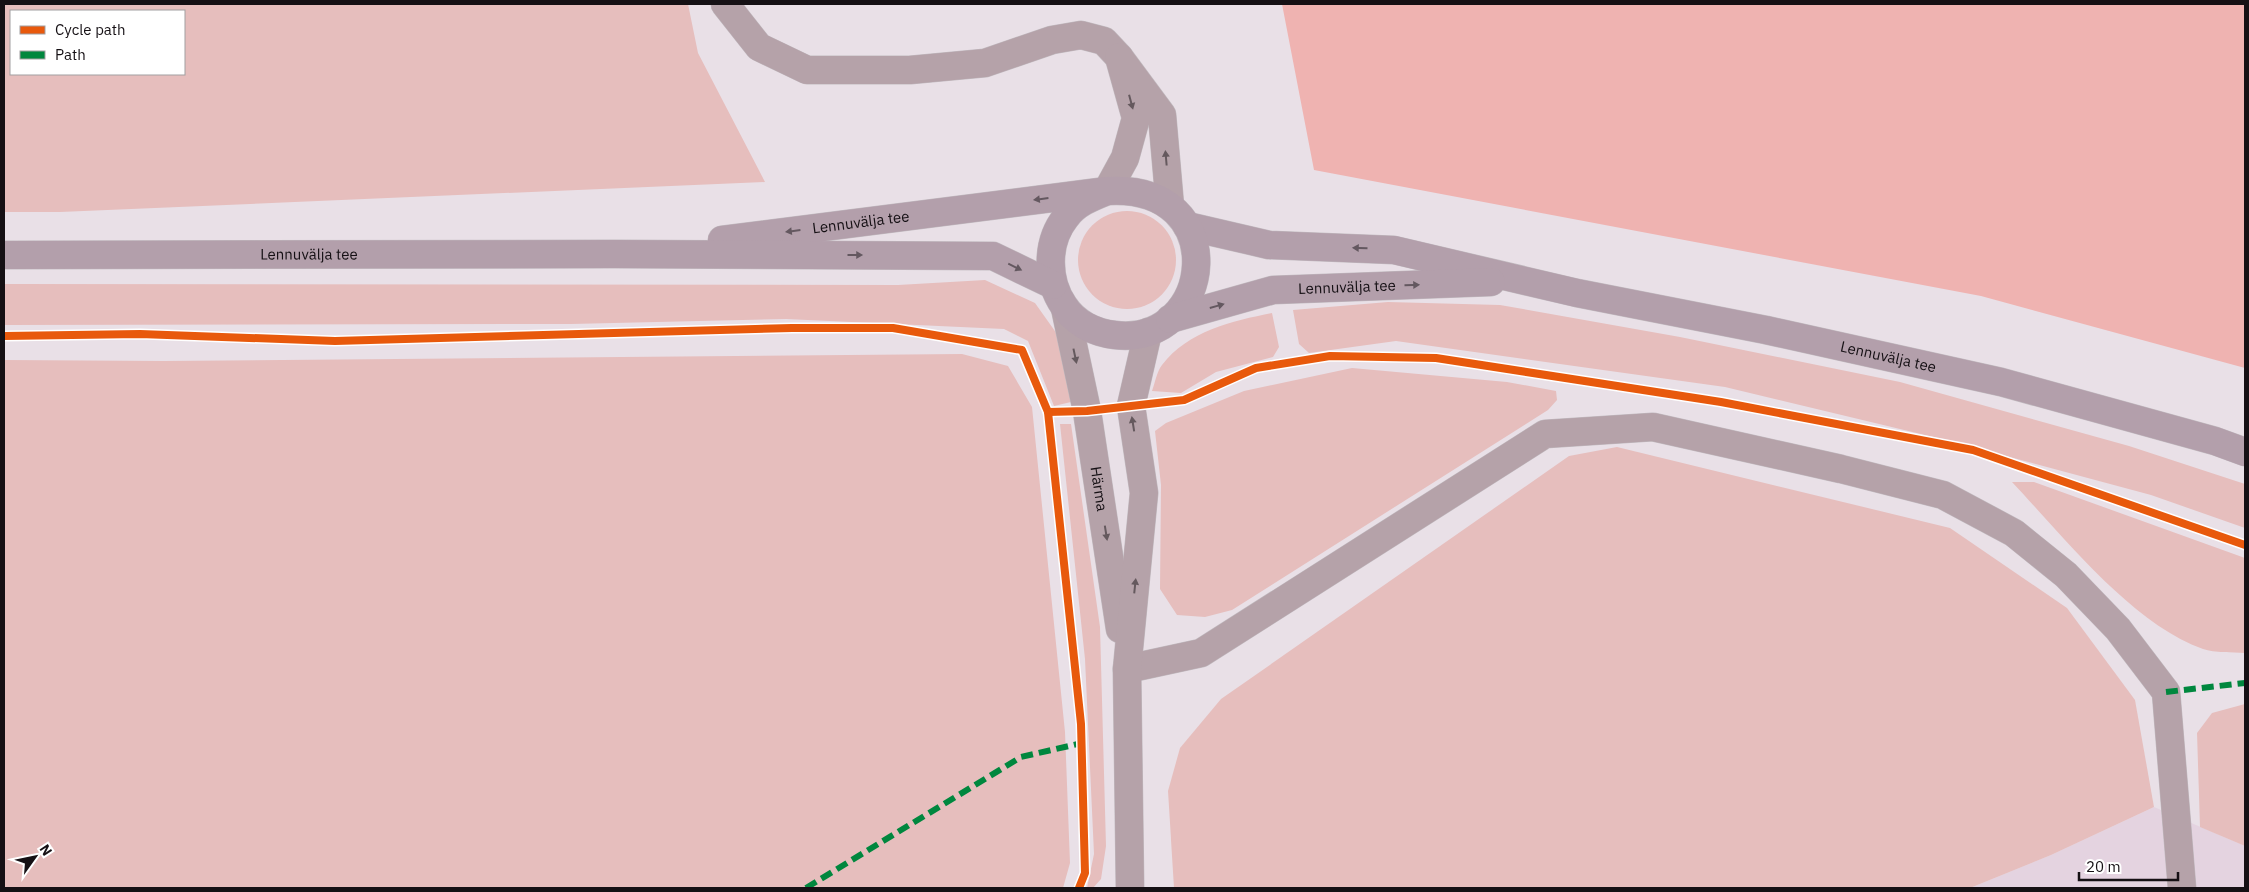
<svg xmlns="http://www.w3.org/2000/svg" width="2249" height="892" viewBox="0 0 2249 892" font-family="'IBM Plex Sans',sans-serif">
<style>
.built{fill:#e4d3e0}
.green{fill:#e6bebd;fill-rule:evenodd}
.forest{fill:#efb3b1}
.lines{fill:none;stroke-linecap:round;stroke-linejoin:round}
.minor-casing{stroke:#c2bbc0;stroke-width:29}
.major-casing{stroke:#c2bbc0;stroke-width:29}
.minor{stroke:#b5a2a9;stroke-width:28}
.major{stroke:#b39fab;stroke-width:28}
.quiet{stroke:#00873e;stroke-width:6;stroke-dasharray:12 6;stroke-linecap:butt}
.cycleway-casing{stroke:#fff;stroke-width:11}
.cycleway{stroke:#e8590c;stroke-width:8}
.oneway{fill:#65595e}
.oneway2{fill:#645860}
.labels{text-anchor:middle;stroke-width:5;stroke-linejoin:round;paint-order:stroke}
.street-label{font-size:15px;fill:#151014;stroke:#fff}
</style>
<rect width="100%" height="100%" fill="#e9e0e7"/>
<!-- built -->
<polygon class="built" points="2154,807 2245,846 2245,888 1970,888 2051,855"/>
<!-- green -->
<g class="green">
<path d="M4 4H688L698 53 765 182 60 212H4ZM184 11V74H11V11Z"/>
<circle cx="1127" cy="260" r="49"/>
<polygon points="985,280 1035,303 1057,334 1071,402 1054,406 1028,341 1004,329 786,319 571,324 4,325 4,284 898,285"/>
<polygon points="1388,302 1500,305 1680,337 1900,382 2129,446 2245,484 2245,528 2151,495 1950,441 1725,387 1396,341 1309,353 1299,344 1293,310"/>
<path d="M1272 313 1279 347 1273 357 1216 372 1181 393 1152 391C1155 383 1157 371 1162 365 1188 331 1232 321 1272 313Z"/>
<polygon points="962,354 1008,366 1032,407 1065,732 1070,863 1063,888 4,888 4,360 164,361"/>
<polygon points="1352,368 1507,382 1556,391 1557,400 1548,410 1232,610 1205,617 1177,615 1160,589 1161,485 1155,431 1166,423 1244,391"/>
<polygon points="1060,424 1071,424 1100,627 1106,846 1101,879 1093,888 1087,888 1094,854 1085,659"/>
<polygon points="1617,447 1950,528 2067,608 2135,700 2154,807 2051,855 1970,888 1174,888 1168,791 1180,748 1221,699 1569,456"/>
<path d="M2012 482H2034L2245 558V653C2232 652 2215 653 2203 649 2132 624 2063 536 2012 482Z"/>
<polygon points="2245,704 2245,846 2200,827 2197,733 2212,713"/>
</g>
<!-- forest -->
<polygon class="forest" points="1282,4 2245,4 2245,368 1981,296 1314,170"/>
<g class="lines">
<defs>
<g id="minor">
<polyline points="725,4 759,47 807,70 910,70 985,63 1052,40 1081,35 1104,41 1119,57"/>
<polyline points="1107,191 1125,158 1136,118 1119,57 1162,115 1170,206"/>
<path id="s1" d="M1065 308 1087 411 1120 629"/>
<polyline points="1127,669 1201,653 1545,434 1653,427 1841,469 1943,495 2014,533 2066,575 2118,629 2166,692 2182,888"/>
<polyline points="1130,888 1127,669 1144,493 1131,406 1148,332"/>
</g>
<g id="major">
<path id="s2" d="M1187 226 1269 245 1394 250 1577 293 1766 330 2001 382 2215 441 2245 452"/>
<path id="s3" d="M722 240 1107 191C1234 183 1215 347 1115 335 1095 333 1075 323 1064 306 1046 280 1046 242 1066 217 1076 203 1092 197 1107 191"/>
<path id="s4" d="M4 255 614 254 993 256 1053 285"/>
<path id="s5" d="M1170 319 1273 290 1491 282"/>
</g>
</defs>
<!-- minor casing -->
<use href="#minor" class="minor-casing"/>
<!-- major casing -->
<use href="#major" class="major-casing"/>
<!-- minor -->
<use href="#minor" class="minor"/>
<!-- major -->
<use href="#major" class="major"/>
<!-- quiet -->
<g class="quiet">
<polyline points="2166,692 2245,683"/>
<polyline points="806,888 1021,757 1082,743"/>
</g>
<defs>
<g id="cycleway">
<polyline points="4,336 140,334 335,341 792,328 893,328 1022,350 1048,412 1087,411 1184,400 1256,368 1330,356 1436,358 1721,402 1973,450 2245,545"/>
<polyline points="1048,412 1081,724 1085,873 1079,888"/>
</g>
</defs>
<!-- cycleway casing -->
<use href="#cycleway" class="cycleway-casing"/>
<!-- cycleway -->
<use href="#cycleway" class="cycleway"/>
</g>
<!-- one-way arrows -->
<defs><path id="oneway-solid" d="M-6-.8H1V-3.2L6.5 0L1 3.2V.8H-6Z" transform="scale(1.25)"/></defs>
<g class="oneway">
<use href="#oneway-solid" transform="translate(1131 102) rotate(75)"/>
<use href="#oneway-solid" transform="translate(1166 158) rotate(-95)"/>
<use href="#oneway-solid" transform="translate(1075 356) rotate(78)"/>
<use href="#oneway-solid" transform="translate(1133 424) rotate(-99)"/>
<use href="#oneway-solid" transform="translate(1106 533) rotate(81)"/>
<use href="#oneway-solid" transform="translate(1135 586) rotate(-84)"/>
</g>
<g class="oneway2">
<use href="#oneway-solid" transform="translate(1041 199) rotate(173)"/>
<use href="#oneway-solid" transform="translate(793 231) rotate(173)"/>
<use href="#oneway-solid" transform="translate(1360 248) rotate(-178)"/>
<use href="#oneway-solid" transform="translate(855 255)"/>
<use href="#oneway-solid" transform="translate(1015 267) rotate(26)"/>
<use href="#oneway-solid" transform="translate(1412 285) rotate(-2)"/>
<use href="#oneway-solid" transform="translate(1217 306) rotate(-16)"/>
</g>
<g class="labels">
<!-- street labels -->
<g class="street-label">
<text dy="5" stroke="none"><textPath href="#s3" startOffset="140">Lennuvälja tee</textPath></text>
<text dy="5" stroke="none"><textPath href="#s4" startOffset="305">Lennuvälja tee</textPath></text>
<text dy="5" stroke="none"><textPath href="#s5" startOffset="181">Lennuvälja tee</textPath></text>
<text dy="5" stroke="none"><textPath href="#s2" startOffset="715">Lennuvälja tee</textPath></text>
<text dy="5" stroke="none"><textPath href="#s1" startOffset="184">Härma</textPath></text>
</g>
</g>
<!-- border -->
<rect width="2249" height="892" fill="none" stroke="#151014" stroke-width="10"/>
<!-- legend -->
<rect x="10" y="10" width="175" height="65" fill="#ffffff" stroke="#a19fa1"/>
<rect x="20" y="26" width="25" height="8" fill="#e8590c" stroke="#a19fa1"/>
<text x="55" y="35" font-size="15" fill="#151014">Cycle path</text>
<rect x="20" y="51" width="25" height="8" fill="#00873e" stroke="#a19fa1"/>
<text x="55" y="60" font-size="15" fill="#151014">Path</text>
<!-- north arrow -->
<g transform="translate(35 857) rotate(57)" stroke="#ffffff" stroke-width="4" paint-order="stroke">
<path d="M0-4L9 19L0 12L-9 19Z" fill="#151014"/>
<text y="-8" font-size="14" font-weight="bold" text-anchor="middle" fill="#151014">N</text>
</g>
<!-- scale -->
<path d="M2079 872v8h99v-8" fill="none" stroke="#151014" stroke-width="2.5"/>
<text x="2086" y="872" font-size="15" fill="#151014" stroke="#ffffff" stroke-width="4" paint-order="stroke">20 m</text>
</svg>
